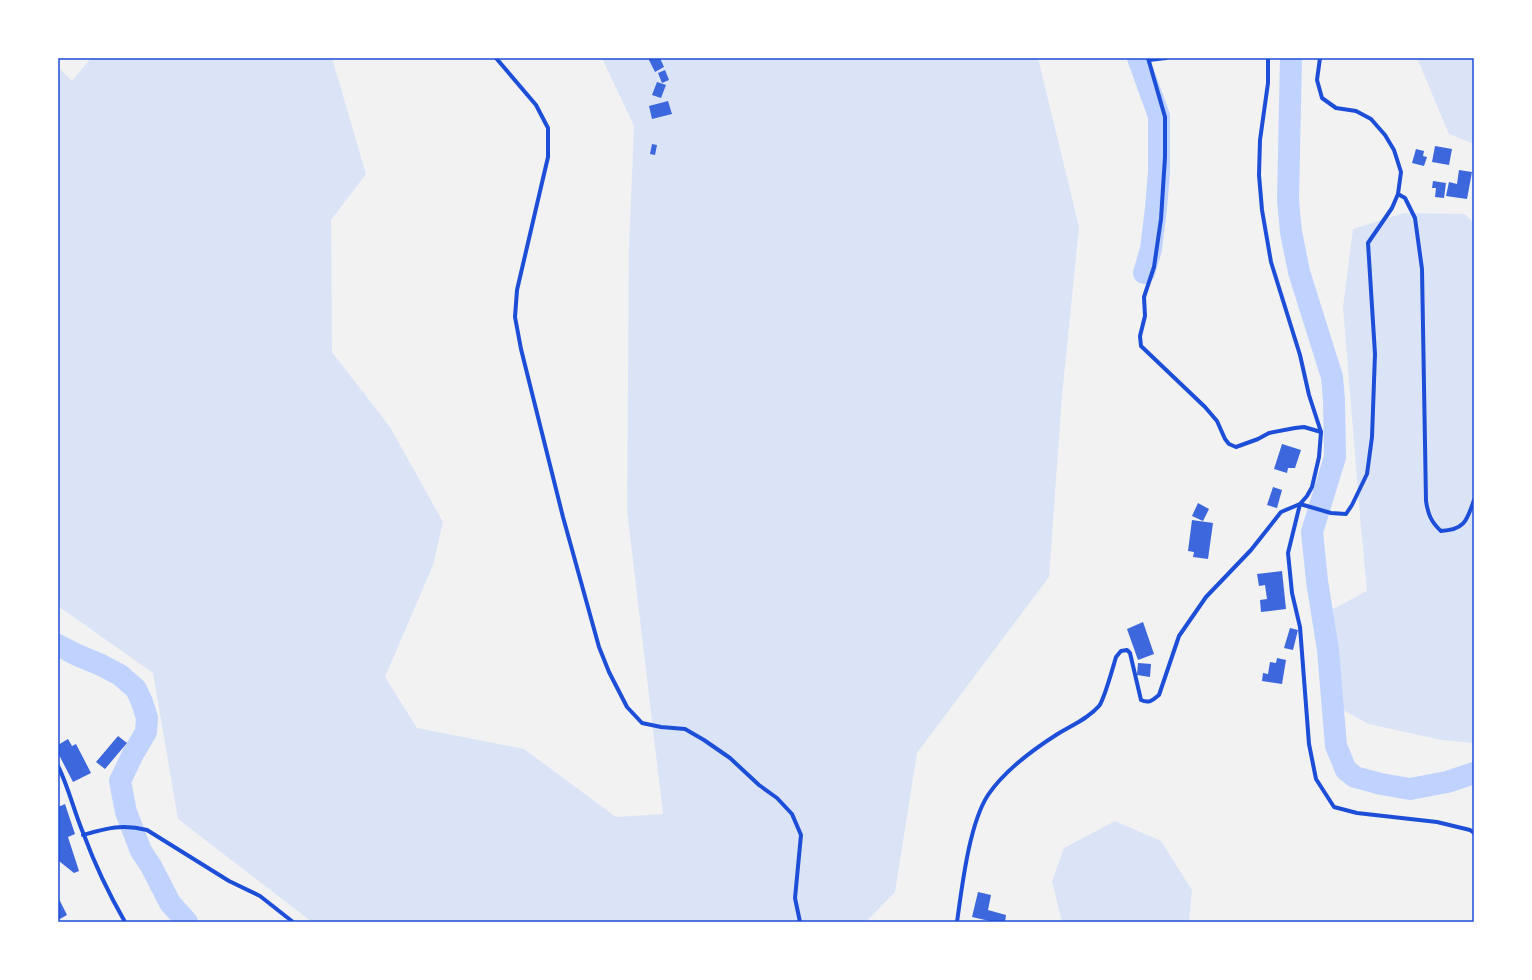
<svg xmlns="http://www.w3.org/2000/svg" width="1532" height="980" viewBox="0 0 1532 980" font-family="'Space Grotesk',sans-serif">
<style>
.green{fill:#dbe4f7}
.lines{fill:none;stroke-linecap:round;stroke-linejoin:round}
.river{stroke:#bfd3fe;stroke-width:22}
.building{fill:#3d67dc}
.minor{stroke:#1d4ed8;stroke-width:4}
.neatline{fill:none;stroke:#1d4ed8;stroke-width:1.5}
</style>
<rect width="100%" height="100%" fill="#f2f2f2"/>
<!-- green -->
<g class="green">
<polygon points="91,58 332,58 366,174 331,220 332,352 390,427 443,522 433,565 385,677 417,728 524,749 616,817 663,814 627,510 629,248 634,126 602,58 1038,58 1079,227 1062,396 1049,577 917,753 895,892 866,922 312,922 178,819 153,673 58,606 58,67 72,81"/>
<polygon points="1417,58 1474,58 1474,144 1449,134"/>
<polygon points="1404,213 1465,214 1474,224 1474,743 1441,740 1369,724 1341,709 1333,609 1367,591 1361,528 1343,307 1353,229"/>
<polygon points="1115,821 1161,841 1192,890 1189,922 1062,922 1052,881 1064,848"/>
</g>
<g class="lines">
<!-- river -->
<g class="river">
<polyline points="1138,58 1159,116 1159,172 1156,208 1151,249 1144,273"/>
<polyline points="1291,58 1288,200 1291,232 1299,272 1332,377 1334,400 1335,457 1312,532 1317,581 1328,650 1336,746 1346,770 1355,777 1381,784 1410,789 1447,782 1474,773"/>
<polyline points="58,645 75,654 101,665 120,675 136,689 142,702 147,718 146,732 133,754 120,781 126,812 141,851 151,866 170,903 187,922"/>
</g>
</g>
<!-- building -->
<g class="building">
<polygon points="648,58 660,58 664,67 655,72"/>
<polygon points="665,70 669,80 662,83 658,73"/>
<polygon points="657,82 666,85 661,98 652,95"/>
<polygon points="668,101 672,114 652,119 649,106"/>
<polygon points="652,144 657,145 655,155 650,154"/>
<polygon points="1435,146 1452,149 1449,165 1432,162"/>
<polygon points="1416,149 1424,151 1423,156 1427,157 1424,166 1412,163"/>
<polygon points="1459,170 1472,172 1467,199 1446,196 1449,182 1457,184"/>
<polygon points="1433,181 1446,183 1444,198 1435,197 1436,188 1432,188"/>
<polygon points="1282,444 1301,450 1295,468 1288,468 1287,473 1274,469"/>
<polygon points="1273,487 1282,490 1277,508 1267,505"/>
<polygon points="1198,503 1209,509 1203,521 1192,516"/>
<polygon points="1192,520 1213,523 1208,559 1193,557 1194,552 1188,551"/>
<polygon points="1282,571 1286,609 1261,612 1260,600 1267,599 1265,585 1259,586 1257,574"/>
<polygon points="1143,622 1154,654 1138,660 1127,629"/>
<polygon points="1290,628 1298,630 1293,650 1284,648"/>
<polygon points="1277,658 1286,660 1282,684 1262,681 1263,673 1268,674 1270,662 1276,663"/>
<polygon points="1138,663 1151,664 1150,677 1137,675"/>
<polygon points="118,736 127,743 105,769 96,762"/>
<polygon points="68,739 72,746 76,744 91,773 73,782 58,753 58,745"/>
<polygon points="65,804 75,834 68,837 79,871 74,873 59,861 58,857 58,807"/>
<polygon points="978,892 991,895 988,910 1006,915 1005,922 994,922 972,917"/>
<polygon points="58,897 67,915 58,920"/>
</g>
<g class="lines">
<!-- minor -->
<g class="minor">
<polyline points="496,58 536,105 548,128 548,157 517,290 515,317 521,349 563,517 599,647 609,672 627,707 642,723 661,727 685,729 704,740 730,758 759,785 777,798 792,814 801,835 795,898 800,922"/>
<polyline points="1148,58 1165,117 1165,157 1161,219 1154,267 1144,297 1145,316 1140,336 1141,346 1205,407 1217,421 1225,439 1229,444 1236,447 1258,439 1269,433 1295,428 1304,427 1321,432"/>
<polyline points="1268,58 1268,83 1260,140 1259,175 1262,210 1271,262 1300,355 1309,395 1321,432 1319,457 1312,487 1307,496 1300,504 1288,553 1292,593 1300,627 1309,744 1316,779 1334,807 1357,813 1437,822 1470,830 1474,833"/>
<polyline points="1320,58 1317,80 1322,98 1336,108 1356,111 1371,119 1385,135 1394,150 1401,172 1398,194"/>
<polyline points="1149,60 1166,58"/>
<path d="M58 766C69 788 74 812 84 835 95 865 109 894 125 922"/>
<path d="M83 835C108 828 122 824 147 830L229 881 260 896 293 922"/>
<path d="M957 922C962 887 969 824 988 795 1005 770 1031 751 1056 735 1070 726 1088 719 1099 706 1104 700 1113 667 1116 657L1121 651 1127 650 1130 653 1141 700C1149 704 1153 700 1159 695L1179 636 1206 597 1251 550 1281 512 1300 504 1331 513 1346 514 1352 505 1367 474 1372 437 1375 354 1368 243 1392 208 1398 194 1405 198 1415 218 1422 269 1426 501C1428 514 1431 522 1441 531 1465 530 1467 520 1474 500"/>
</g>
</g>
<!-- border -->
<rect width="1532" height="980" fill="none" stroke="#ffffff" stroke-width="118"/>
<rect x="59" y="59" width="1414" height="862" class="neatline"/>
</svg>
